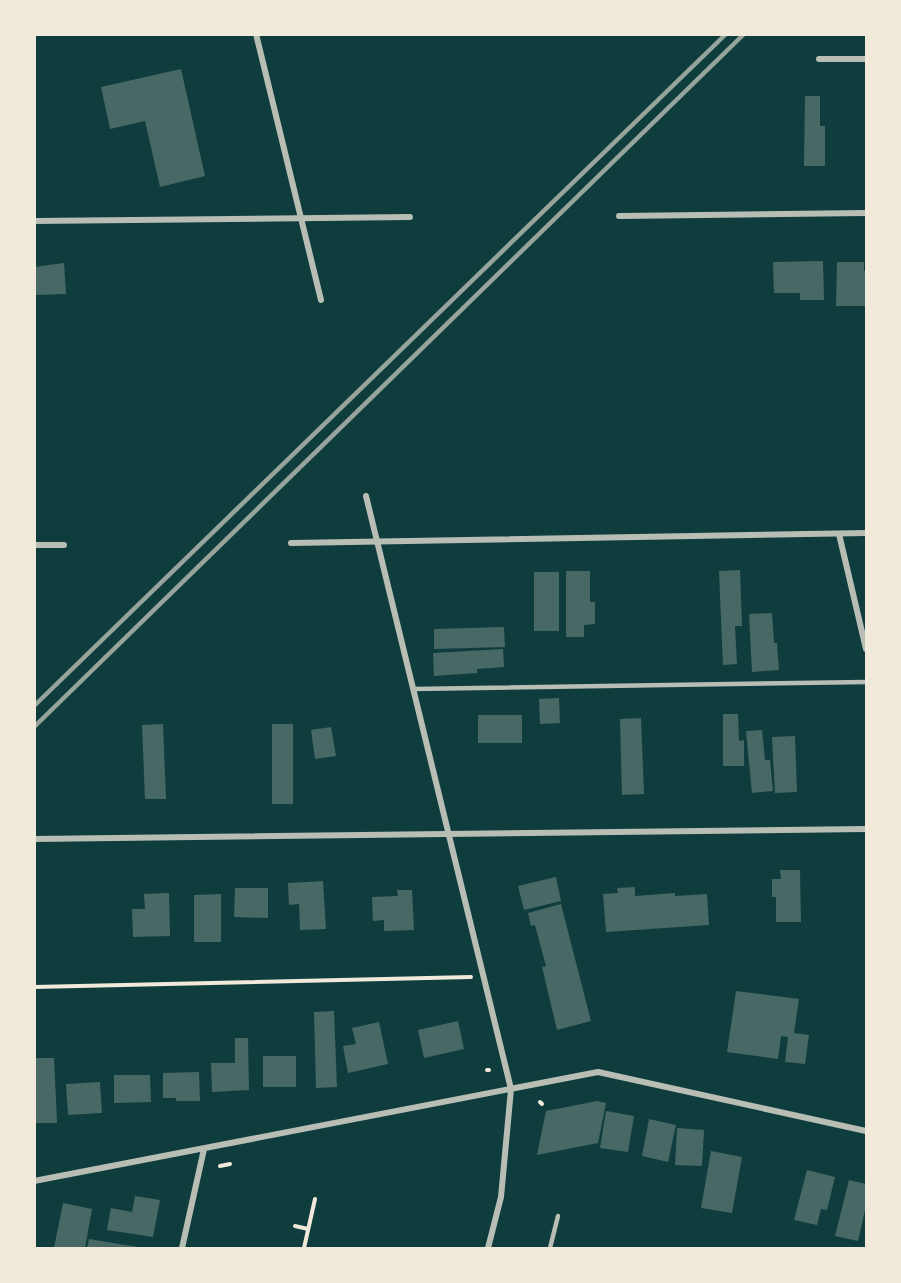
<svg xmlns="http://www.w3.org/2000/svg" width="901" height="1283" viewBox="0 0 901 1283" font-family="'PT Sans',sans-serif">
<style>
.building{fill:#486865}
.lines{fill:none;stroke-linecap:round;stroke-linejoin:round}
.path{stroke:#f1e9da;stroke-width:4}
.service{stroke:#b8beb3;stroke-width:4.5}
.minor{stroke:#b8beb3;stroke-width:6}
.rail{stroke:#97a49c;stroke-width:4.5}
</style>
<rect width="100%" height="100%" fill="#0f3d3e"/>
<!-- building -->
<g class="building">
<polygon points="181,69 205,176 160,187 145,121 110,129 101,87"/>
<polygon points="805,96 820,96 820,126 825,126 825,166 804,166"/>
<polygon points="823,261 824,300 800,300 800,293 774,293 773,262"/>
<polygon points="837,262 864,262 864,271 866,271 866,306 836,306"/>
<polygon points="64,263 66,294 34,295 34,267"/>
<polygon points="740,570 742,626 735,626 737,664 723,665 719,571"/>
<polygon points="566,571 590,571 590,602 595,602 595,624 584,625 584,637 566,637"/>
<rect x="534" y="572" width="25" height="59"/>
<polygon points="772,613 774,643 777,643 779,670 752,672 749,614"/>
<polygon points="504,627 505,647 434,649 434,629"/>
<polygon points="503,649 504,667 477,669 477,673 434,676 433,653"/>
<polygon points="559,698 560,723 540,724 539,699"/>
<polygon points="723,714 738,714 739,741 744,740 744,766 723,766"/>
<rect x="478" y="715" width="44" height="28"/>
<polygon points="641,718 644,794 622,795 620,719"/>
<polygon points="163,724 166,799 145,799 142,725"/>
<rect x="272" y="724" width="21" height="80"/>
<polygon points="331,727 336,756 315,759 311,730"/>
<polygon points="762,730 765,760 770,760 773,791 752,793 746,731"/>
<polygon points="795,736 797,792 775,793 772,737"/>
<polygon points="780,870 800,870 801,922 776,922 776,897 772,897 772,879 781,879"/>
<polygon points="556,877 561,901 524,910 518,886"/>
<polygon points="323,881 326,929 300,930 299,904 289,905 288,883"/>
<polygon points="635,887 635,896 675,893 675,896 707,894 709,925 606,932 603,894 618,893 617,888"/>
<polygon points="235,888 268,888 268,918 234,917"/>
<polygon points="397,890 412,890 414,930 384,931 384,920 373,921 372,897 398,896"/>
<polygon points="169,893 170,936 133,937 132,909 145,909 144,894"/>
<polygon points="221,894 221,942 194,942 194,895"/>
<polygon points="561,904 591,1021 557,1030 542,967 546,966 535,925 531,926 528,913"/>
<polygon points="736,991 799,999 794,1033 809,1035 805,1064 785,1062 788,1037 781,1036 778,1059 727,1052"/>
<polygon points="334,1011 337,1087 316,1088 314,1012"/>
<polygon points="458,1021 464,1049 424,1058 418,1030"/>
<polygon points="379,1022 388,1064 348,1073 343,1046 356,1044 352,1028"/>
<polygon points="235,1038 248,1038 249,1090 212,1092 211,1063 235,1063"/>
<rect x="263" y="1056" width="33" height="31"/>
<polygon points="34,1058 54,1058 57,1123 34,1123"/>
<polygon points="199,1072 200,1101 176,1101 176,1098 163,1098 163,1073"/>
<polygon points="114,1075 150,1075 151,1102 114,1103"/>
<polygon points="100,1082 102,1113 68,1115 66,1084"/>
<polygon points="597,1101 606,1103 598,1143 537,1155 546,1111"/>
<polygon points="606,1111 634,1116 628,1152 600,1148"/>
<polygon points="649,1119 676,1125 668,1162 642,1156"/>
<polygon points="677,1128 704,1130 702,1166 675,1165"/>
<polygon points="711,1151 742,1157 732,1213 701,1208"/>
<polygon points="807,1170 835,1177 827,1210 821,1209 817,1225 794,1220"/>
<polygon points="849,1180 866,1184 866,1206 858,1241 835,1236"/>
<polygon points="135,1196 160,1200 153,1237 107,1230 111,1208 132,1212"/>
<polygon points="63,1203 92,1209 85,1248 54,1248"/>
<polygon points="89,1239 138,1247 137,1248 87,1248"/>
</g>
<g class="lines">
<!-- path -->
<g class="path">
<polyline points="34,987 471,977"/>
<polyline points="487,1070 489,1070"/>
<polyline points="540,1102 542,1104"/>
<polyline points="220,1166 230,1164"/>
<polyline points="295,1226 308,1229"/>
<polyline points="304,1248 315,1199"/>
</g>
<!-- service -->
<g class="service">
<polyline points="413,689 866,682"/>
<polyline points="550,1248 558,1216"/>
</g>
<!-- minor -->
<g class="minor">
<polyline points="256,34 321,300"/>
<polyline points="819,59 866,59"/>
<polyline points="619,216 866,213"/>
<polyline points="34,221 410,217"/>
<polyline points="366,496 511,1089 501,1197 488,1248"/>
<polyline points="839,534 866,649"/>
<polyline points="291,543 866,533"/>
<polyline points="34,545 64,545"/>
<polyline points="34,839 866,829"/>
<polyline points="34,1181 598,1072 866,1131"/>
<polyline points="182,1248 204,1149"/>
</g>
<!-- rail -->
<g class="rail">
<polyline points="34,706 726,34"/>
<polyline points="34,727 744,34"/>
</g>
</g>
<!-- border -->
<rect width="901" height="1283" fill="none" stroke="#f1e9da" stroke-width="72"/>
</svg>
